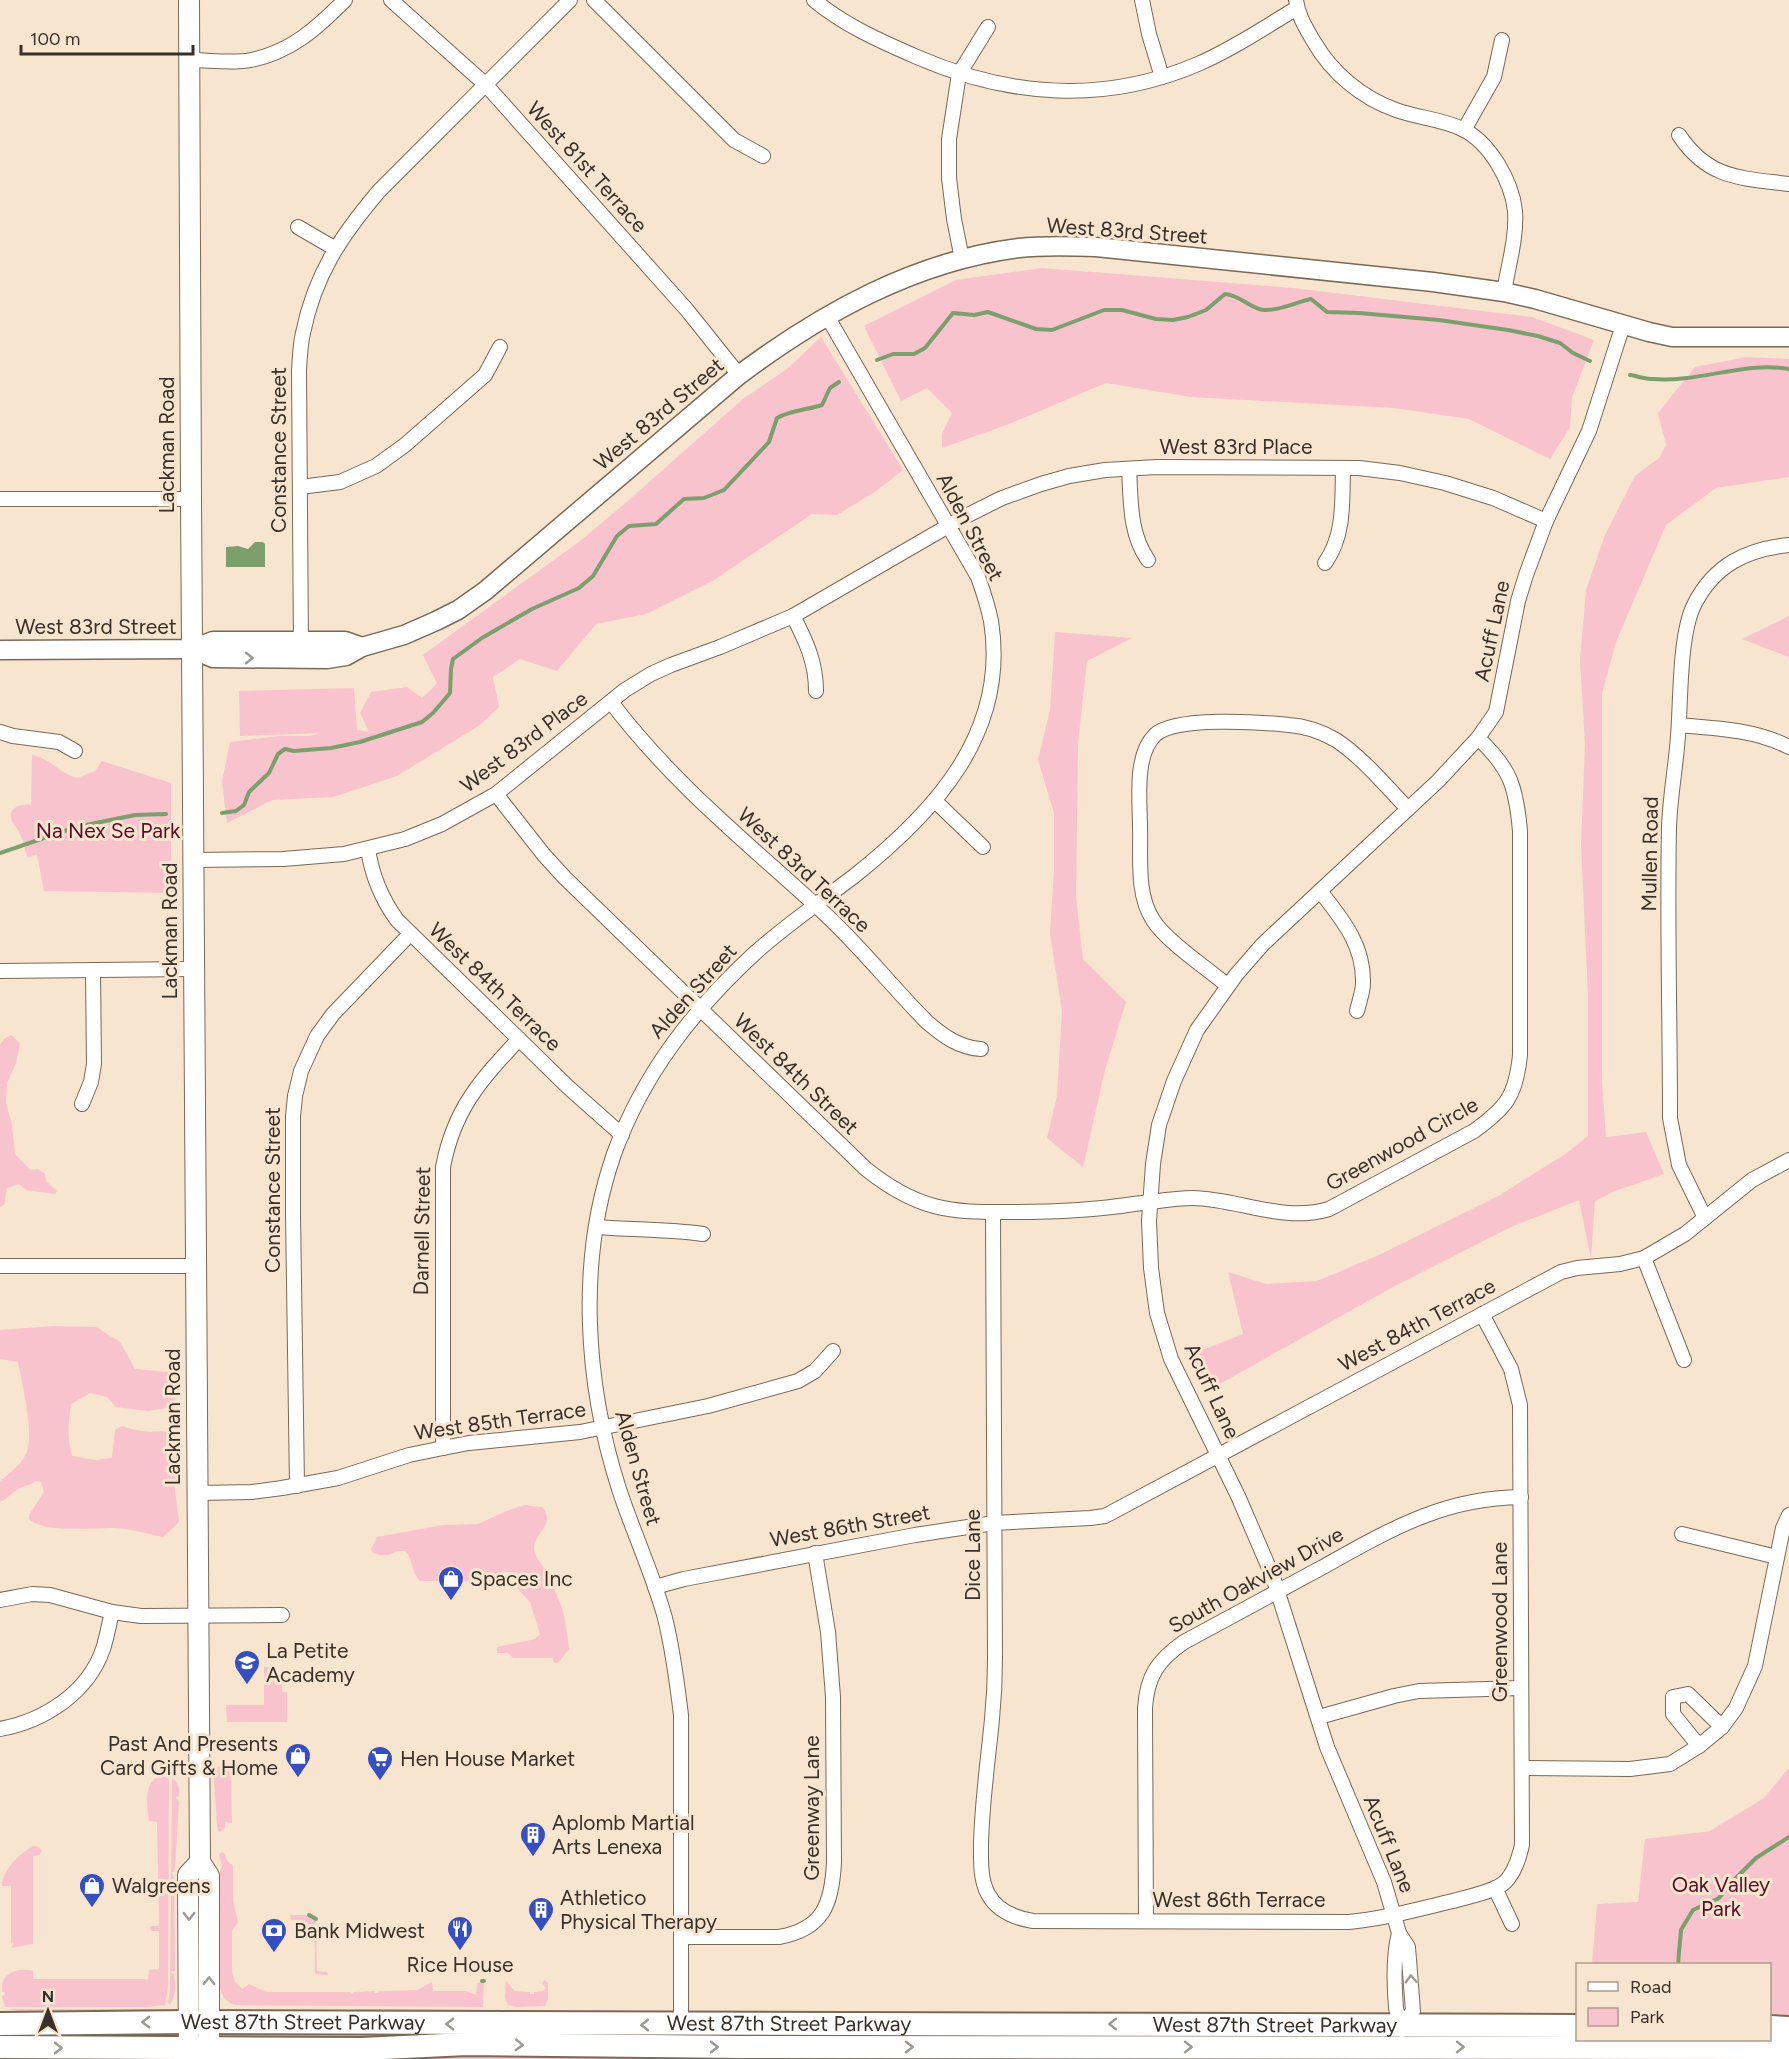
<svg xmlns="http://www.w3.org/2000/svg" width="1789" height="2059" viewBox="0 0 1789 2059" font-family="Figtree,sans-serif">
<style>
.green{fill:#f8c3cc}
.water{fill:#7c9f6e}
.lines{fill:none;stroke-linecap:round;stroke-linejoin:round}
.stream{stroke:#7c9f6e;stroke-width:4}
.minor-casing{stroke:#796955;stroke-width:16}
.tertiary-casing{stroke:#796955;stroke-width:21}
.secondary-casing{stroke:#796955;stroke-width:22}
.primary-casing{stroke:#796955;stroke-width:26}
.minor{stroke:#fff;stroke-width:14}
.tertiary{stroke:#fff;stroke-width:18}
.secondary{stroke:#fff;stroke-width:20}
.primary{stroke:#fff;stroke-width:22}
.oneway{stroke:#9c9894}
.labels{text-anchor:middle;stroke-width:6;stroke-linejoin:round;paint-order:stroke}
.street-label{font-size:21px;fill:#393129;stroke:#f8e5cf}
.park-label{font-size:21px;fill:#5a0c27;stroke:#f8e5cf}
.poi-label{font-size:21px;fill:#393129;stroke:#f8e5cf;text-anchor:start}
</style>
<rect width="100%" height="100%" fill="#f8e5cf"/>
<!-- green -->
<g class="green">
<polygon points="1042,268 1293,288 1532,317 1594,340 1572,397 1570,427 1550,459 1469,419 1394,408 1191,397 1106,383 1009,424 942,448 942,434 952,413 927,388 901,401 864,326 956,280"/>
<polygon points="821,337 903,470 876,491 837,515 812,514 714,580 646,614 596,624 557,671 520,659 493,677 499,707 480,725 397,776 333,797 272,800 227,823 222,781 230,742 279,736 310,736 321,733 240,736 239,691 354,688 357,730 369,732 360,713 371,692 407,687 422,698 437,684 423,655 580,541 622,506 743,399 787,369"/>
<polygon points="1746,357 1789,359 1789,477 1716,488 1666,525 1616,642 1602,693 1602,1081 1606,1137 1646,1132 1664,1174 1615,1191 1595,1201 1591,1259 1579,1200 1513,1226 1391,1288 1209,1390 1190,1355 1243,1334 1228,1272 1266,1284 1317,1281 1379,1255 1500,1195 1565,1154 1588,1136 1588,996 1581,845 1585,744 1580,660 1586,590 1605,535 1635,476 1659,458 1666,445 1658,413 1695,367"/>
<polygon points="1789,616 1789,657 1742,639"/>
<polygon points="1055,632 1132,638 1087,661 1078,743 1076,897 1083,959 1126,1002 1105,1070 1083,1167 1047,1138 1057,1096 1062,1011 1050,934 1054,870 1054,813 1038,760 1050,710"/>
<path d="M32 755C50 758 59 773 77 778L95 771 102 761 171 783V893L44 891 37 854 27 858C25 848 23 839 18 830 16 826 12 823 11 818 8 807 23 803 31 805Z"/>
<polygon points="11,1035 20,1043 16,1063 7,1083 6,1103 12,1125 15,1154 30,1170 38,1169 45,1174 46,1181 57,1191 55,1194 26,1190 19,1184 7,1188 4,1205 0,1207 0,1045 4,1039"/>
<path d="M54 1326 96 1327 120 1342 135 1369 169 1372 176 1388 174 1407 148 1411 116 1407 107 1397 90 1393 71 1404C68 1422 67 1439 72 1456L95 1460 112 1458 115 1430 122 1426C129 1428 136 1431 143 1431 156 1433 167 1427 176 1440L175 1491 179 1522 163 1537C147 1534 129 1528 112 1528 93 1528 43 1533 29 1519V1515L44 1492 41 1482 35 1481C27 1487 22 1486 17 1490 10 1494 7 1499 0 1502V1481C10 1473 20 1466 26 1454 35 1435 22 1384 18 1362L0 1359V1330Z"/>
<path d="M524 1505 542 1507C557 1524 533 1534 534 1549 535 1557 541 1562 544 1569 551 1581 557 1595 562 1608 566 1621 567 1635 569 1649L559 1662 554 1663 553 1658H513L508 1653H497V1647L535 1639 540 1634 530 1602 518 1589 508 1572 505 1571 498 1574H480L468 1581H420C409 1569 414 1559 405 1551H397L388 1555H379L373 1553 371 1549 377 1537 443 1525 478 1524 502 1513Z"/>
<polygon points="264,1667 275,1667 276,1677 282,1677 282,1692 287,1692 287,1722 227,1722 226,1705 264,1705"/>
<polygon points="224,1764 229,1765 231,1768 232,1823 225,1822 225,1828 220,1832 218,1831 217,1824 213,1769"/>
<polygon points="1789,1768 1789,2020 1770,2020 1770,1964 1592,1964 1597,1904 1638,1902 1645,1839 1710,1831 1764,1798"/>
<path d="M160 1776 168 1777 169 1782 168 1986 165 2005 148 2007H5L2 1996 5 1995V1992H2C0 1973 17 1967 33 1971V1979H148L149 1970 159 1969V1931H151L150 1928 152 1926H159L157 1822 149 1821C147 1806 143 1782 160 1776Z"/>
<path d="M172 1778C178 1783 180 1788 179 1796L176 1797 179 1802 175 1867 174 1872H172L174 1878 175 1966V1971H172L171 1973 174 1974C176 1985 176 1995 170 2005L168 2002 170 1989Z"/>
<path d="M34 1846 39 1847 42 1851 39 1855 33 1856V1944L11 1948 14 1943 11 1942V1886H2C2 1870 21 1852 34 1846Z"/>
<path d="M223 1852 229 1863 233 1865V1901L238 1922 232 1931V1971L235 1982 242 1989 249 1984 266 1992H350V1994H353L354 1992 375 1991V1993H379V1991L417 1990 432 1982 433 1991H466L476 1995 477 1983 484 1982 483 2007 235 2005C226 2002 222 1997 220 1987L219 1873 222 1867 219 1854Z"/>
<path d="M290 1915H308L316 1920 317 1971 327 1972 328 1975 315 1974C314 1953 321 1921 291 1920Z"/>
<polygon points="544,1980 548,1983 548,1999 545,2006 516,2007 508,2005 505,1998 506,1980 514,1991 530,1992 530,1994 534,1994 534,1992 543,1991 546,1988 542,1983"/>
<polygon points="9,2009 163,2009 164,2011 161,2013 125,2016 80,2011 17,2011"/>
<polygon points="354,2009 477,2010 479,2013 455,2018 357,2011"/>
<polygon points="1789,2056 1789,2059 426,2059 427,2057"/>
</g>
<!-- water -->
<polygon class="water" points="255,542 263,542 265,544 265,567 226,567 226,547 238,546 248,549"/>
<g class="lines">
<!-- stream -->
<g class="stream">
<path d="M877 360 893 354H914L925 348 953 313 974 315 988 312 1036 329 1052 330 1104 310H1122L1156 319 1173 320 1188 317 1206 310 1225 294C1240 295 1251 309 1264 310 1280 311 1296 302 1311 299L1327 312 1359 313 1439 320 1508 330 1538 336 1560 343 1573 353 1590 361"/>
<path d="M1630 375C1637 376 1645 379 1653 379 1699 383 1743 361 1789 369"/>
<path d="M222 813 236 811 244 805 249 792 269 773 278 754 285 749 294 751 331 748 360 742 422 722 433 713 450 693 451 669 453 659 482 638 532 609 579 588 593 576 617 536 629 526 656 524 684 499 704 498 724 490 769 442 777 418C791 410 807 410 822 405L830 388 839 382"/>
<polyline points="0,853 76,827 135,815 166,814"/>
<polyline points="309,1915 316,1919"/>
<polyline points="1678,1964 1681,1930 1693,1910 1719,1898 1730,1884 1756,1858 1789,1837"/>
<polyline points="482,1981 484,1981"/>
</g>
<defs>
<g id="minor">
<polyline points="391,0 486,85 687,310 739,375"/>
<polyline points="594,0 734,140 763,156"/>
<path d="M814 0C844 25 880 41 917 57 1009 97 1105 104 1198 64 1233 49 1265 27 1297 8"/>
<polyline points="1142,0 1149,34 1162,77"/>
<path d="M1296 0C1298 16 1306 28 1314 42 1332 73 1362 98 1396 110 1418 118 1442 119 1462 129 1490 142 1512 182 1515 211 1517 238 1508 266 1504 292"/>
<path d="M190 60C210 60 232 64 251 60 291 52 317 28 345 0"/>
<polyline points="1464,130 1494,77 1502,40"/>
<path d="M1679 135C1708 179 1741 178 1789 184"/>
<polyline points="298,227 334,248"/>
<polyline points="962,259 954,219 949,178 949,139 959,74 988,27"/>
<path d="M1129 469C1131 500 1129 533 1148 560"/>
<polyline points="300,487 340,482 376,466 405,445 485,375 500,347"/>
<polyline points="0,499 191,499"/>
<path d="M1325 563C1345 535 1342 501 1343 468"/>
<path d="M793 616C806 641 816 662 816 691"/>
<path d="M301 650 299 370C300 358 300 345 303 333 315 274 341 236 379 191L570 0"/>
<path d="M611 702C673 784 749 844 824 913 861 947 892 987 927 1022 943 1036 960 1048 981 1049"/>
<path d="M1679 725C1716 728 1756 730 1789 747"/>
<polyline points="0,732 13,736 59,742 75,751"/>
<path d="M496 794 544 855 565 878 866 1169C886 1185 908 1199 934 1206 960 1213 988 1212 1016 1212 1055 1212 1095 1210 1134 1204 1154 1202 1173 1198 1193 1198 1239 1199 1284 1223 1329 1209L1474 1131C1506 1108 1516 1096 1520 1055V831C1516 787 1511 769 1478 738"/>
<polyline points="935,801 983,847"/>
<path d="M368 849C372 876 381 898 397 920L568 1087 622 1135"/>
<polyline points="194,860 283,859 344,854 405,839 442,824 496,794 625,690 651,674 671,665 720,647 793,616 962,518 1002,498 1041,484 1069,476 1105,470 1157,467 1359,468 1400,473 1445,483 1493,498 1546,521"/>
<path d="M1320 891C1342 919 1364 945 1363 983 1363 992 1359 1002 1357 1011"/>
<polyline points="0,971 194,969"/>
<path d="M1228 986C1208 969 1166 941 1153 920 1136 894 1141 857 1140 827 1140 801 1134 755 1155 735 1175 716 1260 722 1289 725 1305 726 1322 732 1336 740 1363 758 1385 785 1408 809"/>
<polyline points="82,1104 91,1082 94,1064 93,970"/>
<path d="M993 1212 995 1659C995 1679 994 1699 992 1719 988 1761 982 1801 981 1844 981 1860 980 1879 988 1894 997 1911 1015 1918 1033 1921L1348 1922C1384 1919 1418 1909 1453 1901 1466 1897 1495 1892 1505 1882 1515 1872 1519 1858 1522 1845L1520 1405 1511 1369 1482 1314"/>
<path d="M1705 1218 1679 1165 1670 1118C1670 1021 1667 924 1669 827 1670 796 1676 766 1678 736 1681 700 1679 636 1694 605 1714 565 1747 549 1789 545"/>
<path d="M597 1227C632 1230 668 1229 703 1234"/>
<polyline points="1644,1258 1684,1360"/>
<polyline points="0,1266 196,1266"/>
<path d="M443 1448V1167C454 1109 480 1081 519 1039"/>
<polyline points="297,1486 293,1214 293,1116 295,1096 301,1071 317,1036 333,1014 410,934"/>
<polyline points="198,1493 252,1492 282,1488 338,1478 409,1455 443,1448 469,1443 580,1432 708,1406 798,1381 815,1371 833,1351"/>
<polyline points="1682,1534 1777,1557"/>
<polyline points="655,1587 684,1579 915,1535 994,1523 1090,1518 1105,1516 1561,1272 1577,1268 1620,1264 1644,1258 1685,1234 1752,1180 1789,1160"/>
<polyline points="0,1600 32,1594 50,1595 112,1612 141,1616 282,1615"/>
<polyline points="1319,1717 1394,1696 1419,1691 1521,1688"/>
<path d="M0 1729C44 1721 88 1693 103 1649 107 1637 109 1624 112 1612"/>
<polyline points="1699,1746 1673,1714 1673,1697 1688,1694 1722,1727"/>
<polyline points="1523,1768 1630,1769 1670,1764 1699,1746 1722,1727 1736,1708 1755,1666 1783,1528 1789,1515"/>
<polyline points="1495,1888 1512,1924"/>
<path d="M1146 1921 1145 1708C1147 1676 1158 1660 1184 1642 1230 1617 1275 1593 1321 1568 1388 1531 1441 1498 1521 1497"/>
<path d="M1399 1933C1393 1956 1394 1984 1396 2008 1397 2016 1403 2022 1402 2030"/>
<path d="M681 1937H779C824 1929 832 1903 834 1862L833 1697 828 1632 815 1553"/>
<polyline points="1403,2024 1413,2011 1408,1947 1399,1933 1384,1882 1327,1747 1273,1577 1238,1496 1171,1359 1157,1313 1151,1268 1149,1221 1153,1164 1159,1125 1174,1081 1197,1030 1236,975 1263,944 1438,781 1478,738 1496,712 1518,601 1526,575 1546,521 1589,431 1623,325"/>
<path d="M681 2025V1715C677 1682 673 1650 665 1618 653 1574 633 1532 619 1489 585 1383 577 1260 614 1154 643 1074 693 1010 755 953 786 925 820 902 853 877 934 813 1009 733 991 621 988 606 983 591 978 577L827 316"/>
</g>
<g id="tertiary">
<path d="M192 649 213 658 327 659 346 656 362 647 404 635 436 621 458 610 485 591 739 375C822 313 915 261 1019 248 1044 245 1071 246 1096 247L1433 282 1504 292 1535 299 1649 332 1672 337H1789"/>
<polyline points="0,650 192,649 213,641 345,641 362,647"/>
</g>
<g id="secondary">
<polyline points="189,0 191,499 200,1862 209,1876 209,2059"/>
<polyline points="189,2059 188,1875 200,1862"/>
</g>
<g id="primary">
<path id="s1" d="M0 2024 189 2022 1578 2026"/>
<polyline points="1770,2027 1789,2028"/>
<polyline points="0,2047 362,2049 467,2044 741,2047 1789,2048"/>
</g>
</defs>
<!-- minor casing -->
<use href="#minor" class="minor-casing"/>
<!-- tertiary casing -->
<use href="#tertiary" class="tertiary-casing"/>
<!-- secondary casing -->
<use href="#secondary" class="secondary-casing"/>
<!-- primary casing -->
<use href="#primary" class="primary-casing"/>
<!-- minor -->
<use href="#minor" class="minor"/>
<!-- tertiary -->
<use href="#tertiary" class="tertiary"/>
<!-- secondary -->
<use href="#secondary" class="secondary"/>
<!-- primary -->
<use href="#primary" class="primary"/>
</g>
<!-- one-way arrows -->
<defs><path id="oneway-chevron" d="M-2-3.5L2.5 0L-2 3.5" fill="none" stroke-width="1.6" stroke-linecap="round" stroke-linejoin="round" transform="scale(1.5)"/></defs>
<g class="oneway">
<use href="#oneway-chevron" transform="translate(249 658)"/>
<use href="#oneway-chevron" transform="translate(189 1916) rotate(90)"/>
<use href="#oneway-chevron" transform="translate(1411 1979) rotate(-92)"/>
<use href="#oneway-chevron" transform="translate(209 1981) rotate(-90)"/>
<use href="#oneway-chevron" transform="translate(146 2022) rotate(179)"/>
<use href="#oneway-chevron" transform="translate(450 2024) rotate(-180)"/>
<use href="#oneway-chevron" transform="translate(1113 2024) rotate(180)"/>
<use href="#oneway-chevron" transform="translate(645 2025) rotate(-180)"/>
<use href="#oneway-chevron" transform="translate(519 2045) rotate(3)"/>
<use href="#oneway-chevron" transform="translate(714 2047)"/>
<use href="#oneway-chevron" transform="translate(909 2047)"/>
<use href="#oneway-chevron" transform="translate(1188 2047)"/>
<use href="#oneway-chevron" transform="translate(1460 2047)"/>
<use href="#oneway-chevron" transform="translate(58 2048)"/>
</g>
<!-- icons -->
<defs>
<symbol id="shop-pin" viewBox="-11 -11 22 30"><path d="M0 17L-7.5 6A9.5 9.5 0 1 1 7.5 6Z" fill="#354ec0" stroke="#f8e5cf"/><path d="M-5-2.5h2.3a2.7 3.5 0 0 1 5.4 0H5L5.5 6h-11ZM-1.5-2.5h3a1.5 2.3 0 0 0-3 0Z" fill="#fff"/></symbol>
<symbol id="school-pin" viewBox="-11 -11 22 30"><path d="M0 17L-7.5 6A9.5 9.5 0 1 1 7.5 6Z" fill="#354ec0" stroke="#f8e5cf"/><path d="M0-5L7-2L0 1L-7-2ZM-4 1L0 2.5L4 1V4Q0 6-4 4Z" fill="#fff"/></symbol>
<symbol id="supermarket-pin" viewBox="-11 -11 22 30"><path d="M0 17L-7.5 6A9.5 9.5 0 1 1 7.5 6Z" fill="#354ec0" stroke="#f8e5cf"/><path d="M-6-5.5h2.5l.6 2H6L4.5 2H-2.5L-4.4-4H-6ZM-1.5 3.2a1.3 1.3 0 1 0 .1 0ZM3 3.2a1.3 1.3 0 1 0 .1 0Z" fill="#fff"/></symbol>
<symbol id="building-pin" viewBox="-11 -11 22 30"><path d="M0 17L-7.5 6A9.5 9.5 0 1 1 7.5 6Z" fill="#354ec0" stroke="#f8e5cf"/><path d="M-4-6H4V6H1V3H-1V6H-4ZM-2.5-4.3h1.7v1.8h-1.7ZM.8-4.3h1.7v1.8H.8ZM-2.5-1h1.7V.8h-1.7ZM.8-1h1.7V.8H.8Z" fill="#fff"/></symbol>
<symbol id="restaurant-pin" viewBox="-11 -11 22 30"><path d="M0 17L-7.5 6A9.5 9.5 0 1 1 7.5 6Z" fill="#354ec0" stroke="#f8e5cf"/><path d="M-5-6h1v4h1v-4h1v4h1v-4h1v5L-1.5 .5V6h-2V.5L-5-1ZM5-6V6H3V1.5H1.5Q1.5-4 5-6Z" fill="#fff"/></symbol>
<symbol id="bank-pin" viewBox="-11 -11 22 30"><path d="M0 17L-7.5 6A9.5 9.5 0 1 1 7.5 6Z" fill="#354ec0" stroke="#f8e5cf"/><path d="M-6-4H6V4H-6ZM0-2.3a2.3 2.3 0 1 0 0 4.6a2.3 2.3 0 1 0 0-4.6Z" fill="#fff"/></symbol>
</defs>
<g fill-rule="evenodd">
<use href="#shop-pin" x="436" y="1564" width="30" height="40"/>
<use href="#school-pin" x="232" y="1648" width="30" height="40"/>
<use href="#shop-pin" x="283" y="1741" width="30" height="40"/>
<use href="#supermarket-pin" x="365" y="1744" width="30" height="40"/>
<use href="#building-pin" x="518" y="1820" width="30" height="40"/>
<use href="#shop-pin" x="77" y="1871" width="30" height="40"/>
<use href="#building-pin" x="526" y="1895" width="30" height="40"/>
<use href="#restaurant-pin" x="445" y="1914" width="30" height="40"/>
<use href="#bank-pin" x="259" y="1916" width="30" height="40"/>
</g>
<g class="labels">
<!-- street labels -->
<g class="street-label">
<text transform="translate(587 167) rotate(48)" y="7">West 81st Terrace</text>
<text transform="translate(1127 231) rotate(4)" y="7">West 83rd Street</text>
<text transform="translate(659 414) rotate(-40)" y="7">West 83rd Street</text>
<text transform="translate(167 445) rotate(-90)" y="7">Lackman Road</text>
<text x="1236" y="454">West 83rd Place</text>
<text transform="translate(279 450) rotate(-90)" y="7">Constance Street</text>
<text transform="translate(970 527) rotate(62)" y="7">Alden Street</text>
<text x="96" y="634">West 83rd Street</text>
<text transform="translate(1492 631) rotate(-78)" y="7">Acuff Lane</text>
<text transform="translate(524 742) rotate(-37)" y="7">West 83rd Place</text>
<text transform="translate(1650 854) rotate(-89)" y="7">Mullen Road</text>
<text transform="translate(804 870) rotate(43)" y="7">West 83rd Terrace</text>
<text transform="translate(170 931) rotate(-90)" y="7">Lackman Road</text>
<text transform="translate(495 987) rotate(44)" y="7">West 84th Terrace</text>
<text transform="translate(693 991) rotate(-48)" y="7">Alden Street</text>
<text transform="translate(796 1074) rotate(44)" y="7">West 84th Street</text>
<text transform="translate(1402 1144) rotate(-29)" y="7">Greenwood Circle</text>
<text transform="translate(273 1190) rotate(-90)" y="7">Constance Street</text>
<text transform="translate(422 1231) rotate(-89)" y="7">Darnell Street</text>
<text transform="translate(1417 1325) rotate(-28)" y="7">West 84th Terrace</text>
<text transform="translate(1212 1391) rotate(65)" y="7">Acuff Lane</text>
<text transform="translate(173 1417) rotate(-90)" y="7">Lackman Road</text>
<text transform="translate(500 1421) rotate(-8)" y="7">West 85th Terrace</text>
<text transform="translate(638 1468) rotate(74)" y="7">Alden Street</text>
<text transform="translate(850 1526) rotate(-10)" y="7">West 86th Street</text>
<text transform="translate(973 1555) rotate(-90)" y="7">Dice Lane</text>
<text transform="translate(1256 1580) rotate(-29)" y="7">South Oakview Drive</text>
<text transform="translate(1500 1622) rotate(-90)" y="7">Greenwood Lane</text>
<text transform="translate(812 1808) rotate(-90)" y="7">Greenway Lane</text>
<text transform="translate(1389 1844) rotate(68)" y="7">Acuff Lane</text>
<text x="1239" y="1907">West 86th Terrace</text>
<text dy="7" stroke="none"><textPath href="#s1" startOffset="303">West 87th Street Parkway</textPath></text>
<text dy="7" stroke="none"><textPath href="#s1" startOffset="1275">West 87th Street Parkway</textPath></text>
<text dy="7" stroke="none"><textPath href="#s1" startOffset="789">West 87th Street Parkway</textPath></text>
</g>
<!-- park labels -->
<g class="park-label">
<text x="108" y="838">Na Nex Se Park</text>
<text x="1721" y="1892">Oak Valley<tspan x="1721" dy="24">Park</tspan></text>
</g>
<!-- poi labels -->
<g class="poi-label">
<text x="470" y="1586">Spaces Inc</text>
<text x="266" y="1658">La Petite<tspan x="266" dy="24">Academy</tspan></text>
<text x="278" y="1751" text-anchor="end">Past And Presents<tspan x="278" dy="24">Card Gifts &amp; Home</tspan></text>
<text x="400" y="1766">Hen House Market</text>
<text x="552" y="1830">Aplomb Martial<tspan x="552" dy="24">Arts Lenexa</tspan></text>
<text x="112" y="1893">Walgreens</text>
<text x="560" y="1905">Athletico<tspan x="560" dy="24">Physical Therapy</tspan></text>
<text x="294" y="1938">Bank Midwest</text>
<text x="460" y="1972" text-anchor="middle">Rice House</text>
</g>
</g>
<!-- legend -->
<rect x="1576" y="1963" width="195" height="78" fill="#f8e5cf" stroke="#ac9d8d" stroke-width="1.5"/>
<rect x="1588" y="1982" width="30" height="9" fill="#ffffff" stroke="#ac9d8d" stroke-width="1.5"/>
<text x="1630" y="1993" font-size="18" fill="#393129">Road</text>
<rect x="1588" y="2008" width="30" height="18" fill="#f8c3cc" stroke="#ac9d8d" stroke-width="1.5"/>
<text x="1630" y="2023" font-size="18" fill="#393129">Park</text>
<!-- north arrow -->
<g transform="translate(48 2011)" stroke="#f8e5cf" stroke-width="4.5" paint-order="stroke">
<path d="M0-4.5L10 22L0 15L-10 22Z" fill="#393129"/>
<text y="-9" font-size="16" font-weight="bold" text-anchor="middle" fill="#393129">N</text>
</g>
<!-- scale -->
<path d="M21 45v9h172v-9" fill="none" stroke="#393129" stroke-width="3"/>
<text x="30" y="45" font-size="18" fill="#393129" stroke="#f8e5cf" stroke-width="4.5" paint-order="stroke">100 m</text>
</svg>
